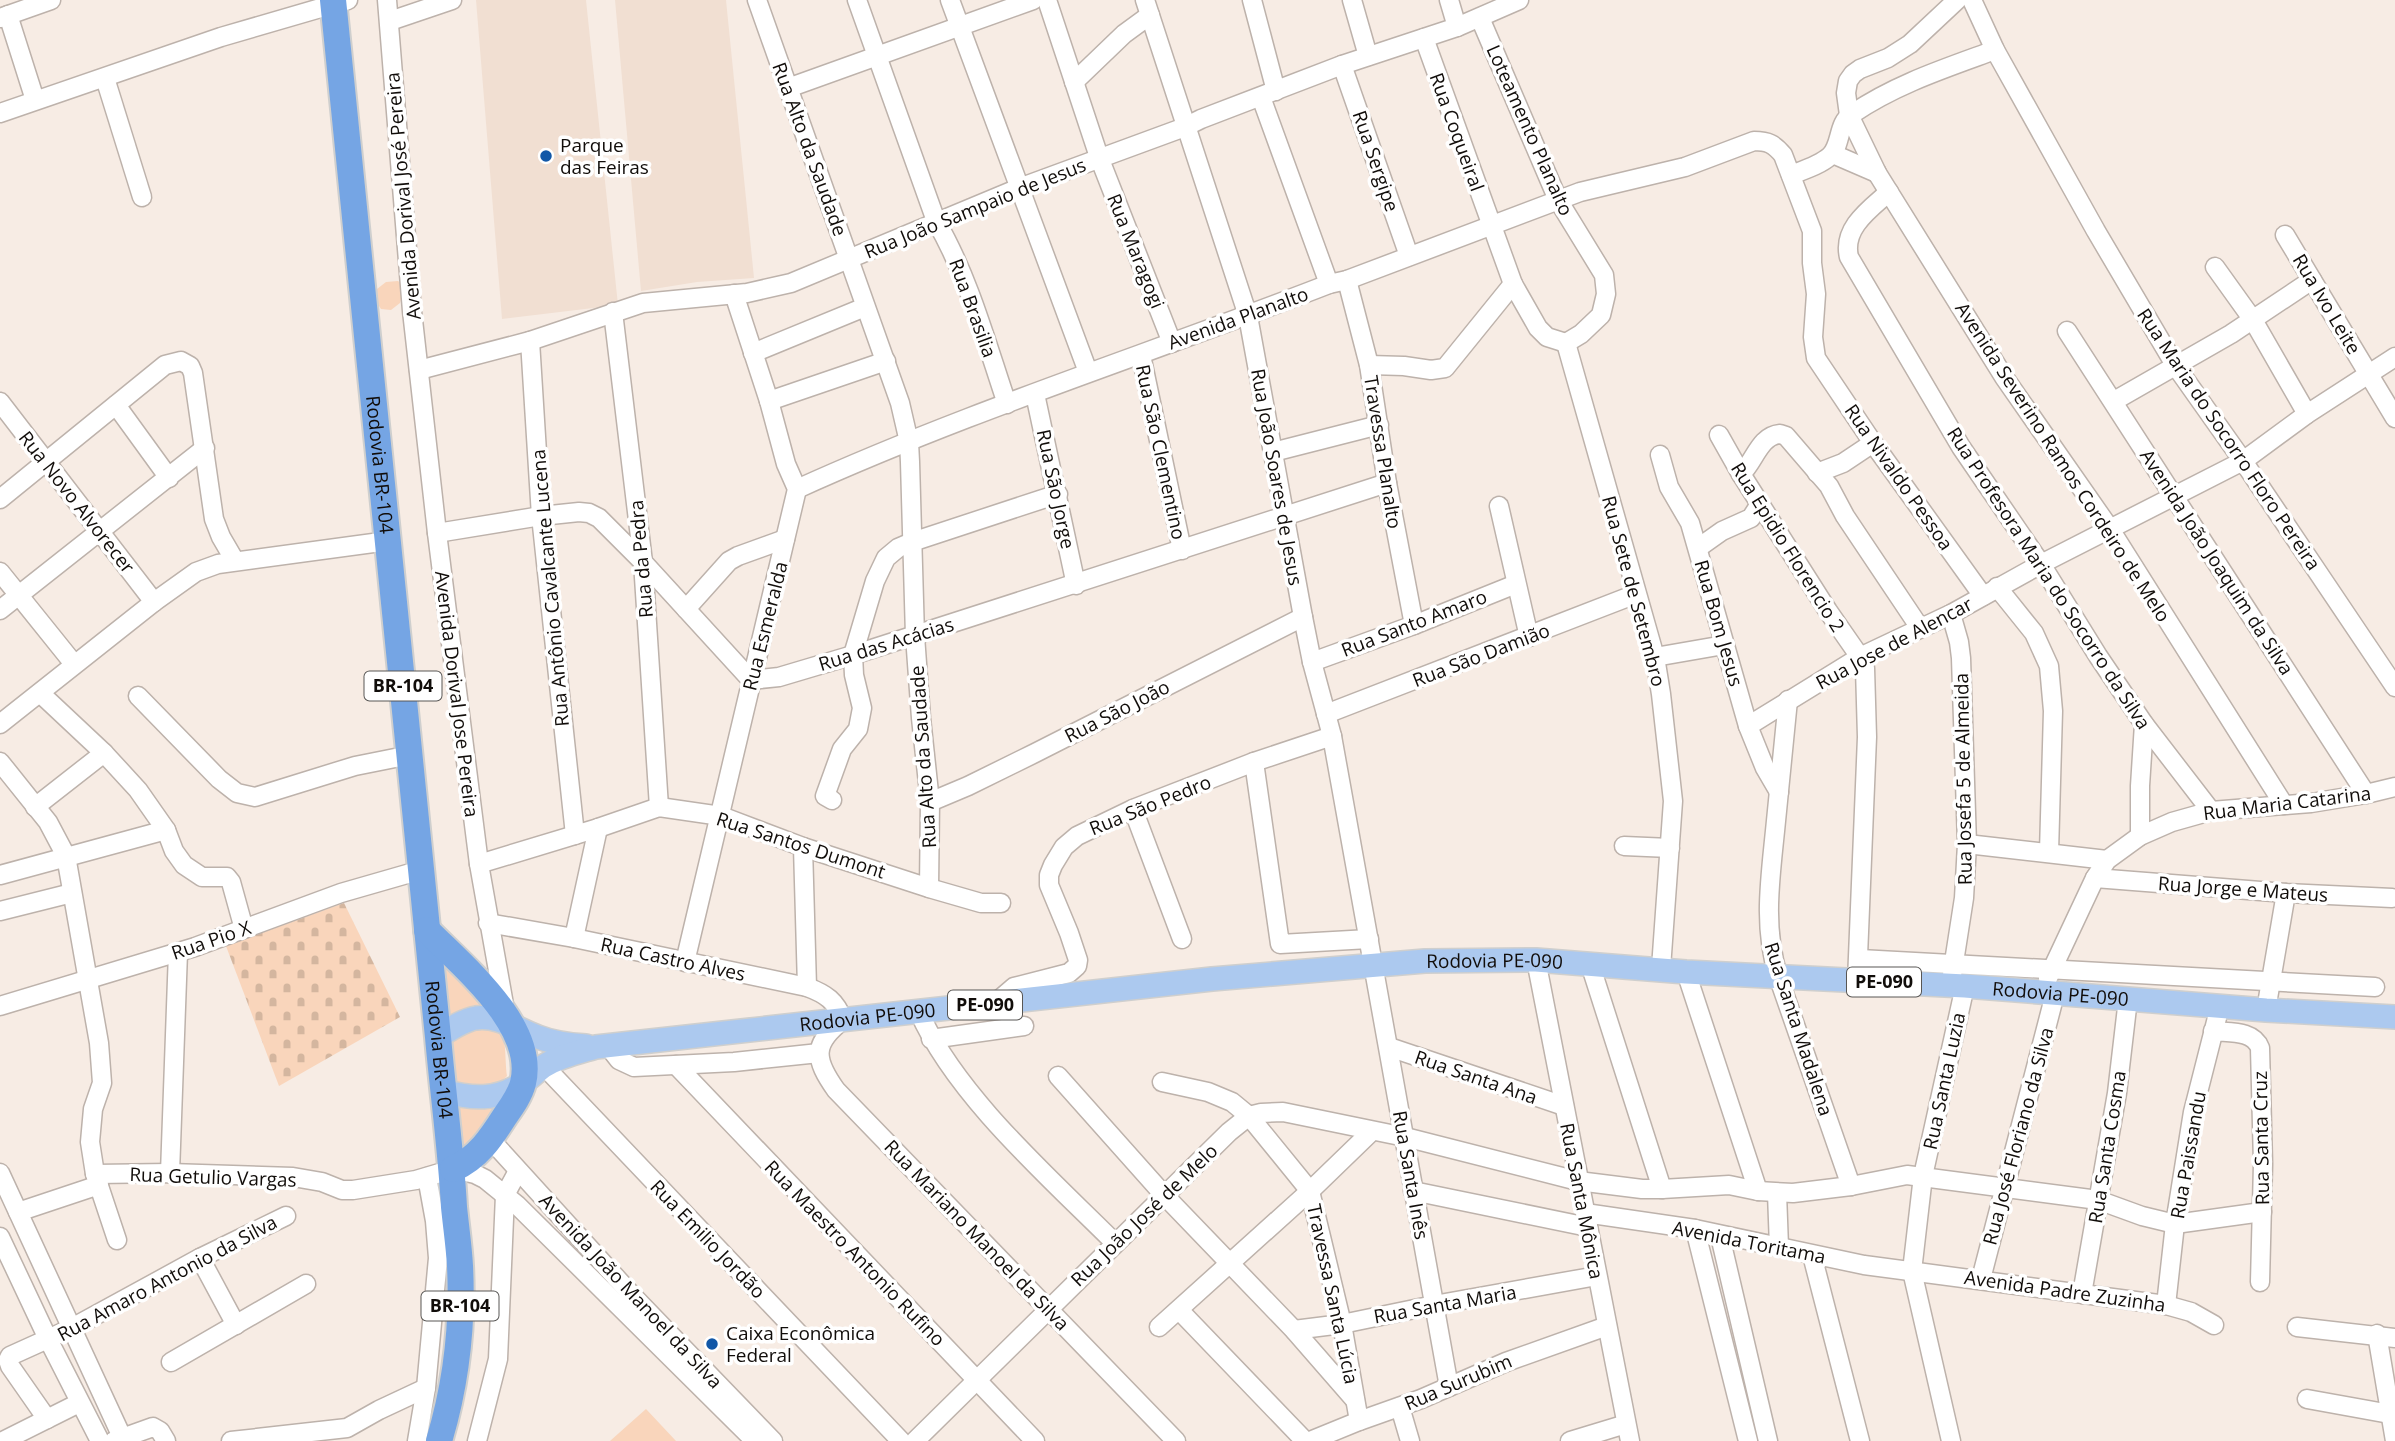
<svg xmlns="http://www.w3.org/2000/svg" width="2395" height="1441" viewBox="0 0 2395 1441" font-family="'Open Sans',sans-serif">
<style>
.built{fill:#f1dfd2}
.grass{fill:#f9d5bb}
.cemetery{fill:url(#cemetery-stones)}
.lines{fill:none;stroke-linecap:round;stroke-linejoin:round}
.minor-casing{stroke:#bdb2ab;stroke-width:21}
.major-casing{stroke:#cfcfce;stroke-width:26}
.highway-casing{stroke:#cfcfce;stroke-width:30}
.minor{stroke:#fff;stroke-width:18}
.major{stroke:#acc9ef;stroke-width:23}
.highway{stroke:#75a5e4;stroke-width:26}
.poi-dot{fill:#1157a7;stroke:#fff;stroke-width:2.5}
.labels{text-anchor:middle;stroke-width:7;stroke-linejoin:round;paint-order:stroke}
.shield{fill:#fff;stroke:#585654;stroke-width:2}
.shield-label{font-size:18px;font-weight:bold;fill:#110d0a}
.street-label{font-size:19px;fill:#110d0a;stroke:#fff}
.poi-label{font-size:19px;fill:#110d0a;stroke:#fff;text-anchor:start}
</style>
<defs>
<pattern id="cemetery-stones" width="16" height="16" patternUnits="userSpaceOnUse" patternTransform="scale(1.75)"><rect width="16" height="16" fill="#f9d5bb"/><path d="M2 7V4a2 2 0 0 1 4 0v3zM10 15v-3a2 2 0 0 1 4 0v3z" fill="#d4b69f"/></pattern>
</defs>
<rect width="100%" height="100%" fill="#f7ece4"/>
<!-- built -->
<g class="built">
<polygon points="476,0 586,0 618,305 502,319"/>
<polygon points="615,0 726,0 754,278 697,282 641,291"/>
</g>
<!-- grass -->
<g class="grass">
<polygon points="398,281 404,286 400,303 391,310 381,309 375,300 377,289 386,282"/>
<path d="M442 959 498 1015C479 1008 466 1007 448 1017Z"/>
<path d="M470 1022C512 1031 503 1036 507 1076L495 1088 454 1087 450 1033Z"/>
<polygon points="507,1095 463,1154 457,1101"/>
<polygon points="646,1409 676,1441 610,1441"/>
</g>
<!-- cemetery -->
<polygon class="cemetery" points="344,903 400,1017 279,1086 226,946"/>
<g class="lines">
<defs>
<g id="minor">
<polyline points="387,0 412,311 437,533 479,864 505,1010"/>
<polyline points="757,0 900,403 909,442 910,462 915,636 921,718 930,802 929,888"/>
<path d="M857 0 936 221C969 278 986 342 1007 404"/>
<polyline points="950,0 1088,372"/>
<polyline points="1047,0 1099,157 1172,343"/>
<polyline points="1145,0 1248,316 1303,617 1312,662 1332,736 1449,1387"/>
<polyline points="1252,0 1276,91"/>
<polyline points="1352,0 1368,56"/>
<polyline points="1449,0 1457,27"/>
<polyline points="1957,0 1910,44 1888,58 1860,69 1853,74 1848,81 1846,93 1849,115 1877,173 2004,377 2110,529 2284,805"/>
<polyline points="1972,0 1995,50 2096,231 2175,365 2243,461 2395,687"/>
<polyline points="8,15 35,100"/>
<polyline points="0,18 51,0"/>
<polyline points="1480,18 1558,200 1604,275 1606,294 1601,315 1581,334 1566,343"/>
<polyline points="390,21 452,0"/>
<polyline points="1424,38 1513,284 1538,328 1547,337 1566,343"/>
<polyline points="1342,65 1409,256"/>
<polyline points="105,78 142,197"/>
<polyline points="1074,82 1124,34 1150,15"/>
<polyline points="788,88 1033,0"/>
<polyline points="1261,97 1329,284"/>
<polyline points="0,113 221,37 348,0"/>
<polyline points="1833,154 1877,173"/>
<path d="M1791 175C1804 170 1820 165 1830 156 1842 145 1837 123 1852 114 1896 84 1946 68 1995 50"/>
<path d="M1889 192C1870 209 1842 228 1849 257L1961 447 2041 564 2098 656 2144 724 2211 811"/>
<polyline points="2285,235 2395,418"/>
<polyline points="2215,267 2253,320 2307,414"/>
<polyline points="1347,280 1369,365 1387,483 1414,625"/>
<polyline points="613,312 643,562 659,807"/>
<polyline points="2067,331 2366,794"/>
<polyline points="530,341 541,516 575,835"/>
<polyline points="1566,343 1655,657 1661,694 1673,801 1661,968"/>
<polyline points="753,353 865,307"/>
<polyline points="1141,355 1182,550"/>
<polyline points="1369,365 1404,366 1431,370 1445,368 1513,284"/>
<polyline points="419,370 530,341 643,303 747,293 791,283 1019,188 1185,127 1201,119 1342,65 1457,27 1519,0"/>
<polyline points="1035,394 1076,585"/>
<polyline points="769,401 886,361"/>
<polyline points="2114,401 2231,334 2312,280"/>
<polyline points="0,402 154,602"/>
<polyline points="116,405 169,478"/>
<polyline points="1719,435 1741,474 1828,611 1860,657 1865,668 1867,737 1857,981"/>
<polyline points="1273,452 1379,425"/>
<polyline points="1660,455 1669,487 1690,523 1748,726 1765,768 1779,792"/>
<polyline points="1817,473 1843,463 1873,443"/>
<path d="M1741 474C1755 461 1759 436 1780 434L1786 436 1829 486 1845 516 1920 628"/>
<path d="M797 489C971 410 1152 353 1329 284L1347 280 1580 192 1685 167 1754 141C1768 141 1774 144 1783 155L1812 231V263L1816 294 1813 337 1816 358 1873 443 1983 596"/>
<polyline points="0,499 165,365 181,361 190,366 193,373 214,519 221,537 235,561"/>
<polyline points="1499,506 1529,637"/>
<polyline points="437,533 541,516 579,512 589,513 599,518 643,562 751,680 779,677 853,655 1387,483"/>
<polyline points="1698,548 1722,531 1751,518 1760,504"/>
<polyline points="0,572 74,664"/>
<polyline points="1997,587 2034,633 2049,666 2053,711 2049,852"/>
<polyline points="686,609 729,561 738,556 785,539"/>
<polyline points="0,610 205,448"/>
<polyline points="1951,614 1959,642 1961,658 1967,844 1964,898 1952,975"/>
<polyline points="1655,657 1724,645"/>
<polyline points="1312,662 1414,625 1516,584"/>
<polyline points="40,693 104,753 138,790 166,830 174,851 184,865 202,877 227,877 231,882 244,929"/>
<polyline points="138,696 219,779 237,793 255,797 355,766 410,755"/>
<path d="M1788 700C1784 744 1779 787 1775 831 1770 881 1763 926 1778 976L1851 1186"/>
<polyline points="1326,714 1636,594"/>
<polyline points="0,724 154,602 196,572 218,564 388,541"/>
<polyline points="1748,726 1860,657 1951,614 2041,564 2243,461 2307,414 2395,357"/>
<polyline points="0,762 48,822 66,856 99,1043 102,1083 93,1109 90,1142 95,1174 117,1240"/>
<polyline points="1254,762 1280,944 1369,939"/>
<polyline points="832,800 825,796 842,749 858,729 862,708 854,675 853,655 875,581 886,558 898,548 912,542 1058,494"/>
<polyline points="930,802 968,786 1035,753 1303,617"/>
<polyline points="35,807 104,753"/>
<polyline points="1133,809 1182,939"/>
<polyline points="2140,836 2140,786 2144,724"/>
<polyline points="1967,844 2107,860"/>
<polyline points="1624,846 1670,848"/>
<polyline points="803,847 807,987"/>
<polyline points="479,864 598,828 659,807 721,816 803,847 929,888 981,903 1001,903"/>
<polyline points="0,875 166,830"/>
<polyline points="2095,878 2286,893 2392,898"/>
<polyline points="0,911 72,893"/>
<path d="M488 923 574 938 807 987C826 994 836 1001 843 1020 812 1044 814 1059 836 1090L1176 1441"/>
<polyline points="574,938 598,828"/>
<polyline points="1860,959 2375,987"/>
<polyline points="1536,960 1630,1441"/>
<polyline points="685,962 797,489 786,464 769,401 734,294"/>
<polyline points="1590,964 1662,1189"/>
<polyline points="1686,972 1758,1191"/>
<polyline points="2048,978 2095,878 2107,860 2140,836 2172,822 2211,811 2311,803 2366,794 2395,787"/>
<polyline points="993,1005 1014,987 1069,973 1077,966 1078,960 1069,933 1049,885 1049,875 1053,865 1064,847 1077,836 1133,809 1254,762 1332,736"/>
<polyline points="0,1006 195,947 341,893 421,870"/>
<polyline points="2266,1010 2286,893"/>
<path d="M919 1012C956 1096 1050 1178 1115 1243"/>
<path d="M2213 1031C2230 1033 2253 1030 2260 1048L2263 1164 2260 1282"/>
<polyline points="931,1039 1024,1026"/>
<polyline points="608,1046 619,1060 634,1067 734,1062 819,1053"/>
<polyline points="1389,1047 1564,1106"/>
<polyline points="676,1065 1035,1441"/>
<polyline points="544,1066 901,1441"/>
<polyline points="1058,1076 1164,1195 1294,1330 1355,1400"/>
<polyline points="1162,1082 1208,1092 1232,1102 1249,1116 1310,1191 1342,1324 1359,1421"/>
<polyline points="490,1139 631,1294 773,1441"/>
<polyline points="0,1173 122,1437"/>
<polyline points="170,1173 178,952"/>
<polyline points="95,1174 170,1173 293,1177 322,1182 342,1190 353,1190 416,1180 453,1169 475,1174 485,1179 517,1205 755,1441"/>
<polyline points="1413,1191 1588,1227"/>
<polyline points="1777,1193 1779,1247"/>
<polyline points="18,1212 99,1185"/>
<polyline points="1585,1213 1695,1229 1864,1265 2166,1305 2191,1312 2214,1325"/>
<polyline points="1695,1229 1748,1441"/>
<polyline points="1720,1236 1768,1441"/>
<polyline points="0,1237 48,1339 100,1441"/>
<polyline points="1812,1255 1860,1441"/>
<polyline points="200,1258 236,1325"/>
<polyline points="1981,1279 2055,994"/>
<polyline points="2082,1294 2117,1093 2128,999"/>
<polyline points="2166,1305 2175,1224 2193,1112 2220,1006"/>
<polyline points="1179,1310 1305,1441"/>
<polyline points="1159,1327 1310,1191 1371,1132"/>
<polyline points="2297,1327 2395,1338"/>
<polyline points="1294,1330 1342,1324 1434,1305 1597,1276"/>
<polyline points="2377,1334 2395,1441"/>
<polyline points="171,1362 306,1284"/>
<polyline points="2307,1399 2395,1415"/>
<polyline points="1400,1407 1410,1441"/>
<polyline points="47,1419 10,1366 8,1360 10,1356 72,1328 200,1258 286,1216"/>
<polyline points="3,1441 79,1403"/>
<polyline points="114,1441 153,1427 160,1431 166,1441"/>
<polyline points="231,1441 347,1428 379,1410 426,1388"/>
<polyline points="417,1441 426,1388 438,1258 435,1221 427,1177"/>
<polyline points="477,1441 498,1359 505,1195 518,1171"/>
<polyline points="915,1441 1229,1132 1249,1116 1261,1113 1283,1112 1405,1137 1578,1181 1642,1189 1662,1189 1729,1185 1758,1191 1793,1193 1851,1186 1907,1175 2098,1200 2142,1216 2175,1224 2262,1212"/>
<polyline points="1310,1441 1359,1421 1421,1399 1506,1362 1607,1326"/>
<polyline points="1570,1441 1626,1424"/>
<polyline points="1951,1441 1912,1271 1923,1176 1965,986"/>
</g>
<g id="major">
<path d="M438 1037C449 1030 463 1020 476 1018 499 1015 518 1030 538 1037 553 1043 570 1045 586 1046"/>
<path id="s1" d="M443 1091C472 1099 496 1101 523 1083 530 1078 537 1071 544 1066 560 1056 579 1052 596 1047L1212 979 1425 961 1536 960 1686 972 1965 986 2266 1010 2395 1017"/>
</g>
<g id="highway">
<path id="s2" d="M333 0 438 1037C443 1094 451 1150 454 1207 456 1227 459 1247 460 1266 463 1325 456 1384 439 1441"/>
<path d="M427 930C462 966 537 1026 523 1083 520 1095 512 1106 505 1116 491 1138 478 1158 453 1169"/>
</g>
</defs>
<!-- minor casing -->
<use href="#minor" class="minor-casing"/>
<!-- major casing -->
<use href="#major" class="major-casing"/>
<!-- highway casing -->
<use href="#highway" class="highway-casing"/>
<!-- minor -->
<use href="#minor" class="minor"/>
<!-- major -->
<use href="#major" class="major"/>
<!-- highway -->
<use href="#highway" class="highway"/>
</g>
<!-- markers -->
<g class="poi-dot">
<circle cx="546" cy="156" r="7"/>
<circle cx="712" cy="1344" r="7"/>
</g>
<g class="labels">
<!-- shield labels -->
<g class="shield">
<rect x="364.5" y="671.5" width="77" height="29" rx="5"/>
<rect x="1847" y="967.5" width="74" height="29" rx="5"/>
<rect x="948" y="990.5" width="74" height="29" rx="5"/>
<rect x="421.5" y="1291.5" width="77" height="29" rx="5"/>
</g>
<g class="shield-label">
<text x="403" y="692">BR-104</text>
<text x="1884" y="988">PE-090</text>
<text x="985" y="1011">PE-090</text>
<text x="460" y="1312">BR-104</text>
</g>
<!-- street labels -->
<g class="street-label">
<text transform="translate(1530 130) rotate(66)" y="7">Loteamento Planalto</text>
<text transform="translate(1457 132) rotate(70)" y="7">Rua Coqueiral</text>
<text transform="translate(810 149) rotate(70)" y="7">Rua Alto da Saudade</text>
<text transform="translate(1376 161) rotate(71)" y="7">Rua Sergipe</text>
<text transform="translate(403 196) rotate(-95)" y="7">Avenida Dorival José Pereira</text>
<text transform="translate(975 208) rotate(-22)" y="7">Rua João Sampaio de Jesus</text>
<text transform="translate(1136 251) rotate(68)" y="7">Rua Maragogi</text>
<text transform="translate(2327 304) rotate(59)" y="7">Rua Ivo Leite</text>
<text transform="translate(973 308) rotate(70)" y="7">Rua Brasilia</text>
<text transform="translate(1238 318) rotate(-20)" y="7">Avenida Planalto</text>
<text transform="translate(2229 439) rotate(56)" y="7">Rua Maria do Socorro Floro Pereira</text>
<text transform="translate(1161 452) rotate(78)" y="7">Rua São Clementino</text>
<text transform="translate(1383 452) rotate(81)" y="7">Travessa Planalto</text>
<text transform="translate(2063 462) rotate(57)" y="7">Avenida Severino Ramos Cordeiro de Melo</text>
<text dy="7" stroke="none"><textPath href="#s2" startOffset="467">Rodovia BR-104</textPath></text>
<text transform="translate(1277 477) rotate(80)" y="7">Rua João Soares de Jesus</text>
<text transform="translate(1899 477) rotate(55)" y="7">Rua Nivaldo Pessoa</text>
<text transform="translate(1056 489) rotate(78)" y="7">Rua São Jorge</text>
<text transform="translate(77 502) rotate(52)" y="7">Rua Novo Alvorecer</text>
<text transform="translate(1788 547) rotate(58)" y="7">Rua Epidio Florencio 2</text>
<text transform="translate(641 559) rotate(-95)" y="7">Rua da Pedra</text>
<text transform="translate(2217 562) rotate(57)" y="7">Avenida João Joaquim da Silva</text>
<text transform="translate(2049 578) rotate(57)" y="7">Rua Profesora Maria do Socorro da Silva</text>
<text transform="translate(550 588) rotate(-95)" y="7">Rua Antônio Cavalcante Lucena</text>
<text transform="translate(1634 591) rotate(75)" y="7">Rua Sete de Setembro</text>
<text transform="translate(1414 623) rotate(-21)" y="7">Rua Santo Amaro</text>
<text transform="translate(1719 623) rotate(74)" y="7">Rua Bom Jesus</text>
<text transform="translate(765 626) rotate(-76)" y="7">Rua Esmeralda</text>
<text transform="translate(1894 643) rotate(-28)" y="7">Rua Jose de Alencar</text>
<text transform="translate(886 644) rotate(-17)" y="7">Rua das Acácias</text>
<text transform="translate(1481 655) rotate(-21)" y="7">Rua São Damião</text>
<text transform="translate(457 694) rotate(83)" y="7">Avenida Dorival Jose Pereira</text>
<text transform="translate(1117 711) rotate(-27)" y="7">Rua São João</text>
<text transform="translate(923 757) rotate(-94)" y="7">Rua Alto da Saudade</text>
<text transform="translate(1963 779) rotate(-91)" y="7">Rua Josefa 5 de Almeida</text>
<text transform="translate(2287 803) rotate(-7)" y="7">Rua Maria Catarina</text>
<text transform="translate(1150 805) rotate(-22)" y="7">Rua São Pedro</text>
<text transform="translate(801 845) rotate(18)" y="7">Rua Santos Dumont</text>
<text transform="translate(2243 889) rotate(4)" y="7">Rua Jorge e Mateus</text>
<text transform="translate(211 940) rotate(-19)" y="7">Rua Pio X</text>
<text transform="translate(673 959) rotate(12)" y="7">Rua Castro Alves</text>
<text dy="7" stroke="none"><textPath href="#s1" startOffset="1069">Rodovia PE-090</textPath></text>
<text dy="7" stroke="none"><textPath href="#s1" startOffset="1636">Rodovia PE-090</textPath></text>
<text dy="7" stroke="none"><textPath href="#s1" startOffset="439">Rodovia PE-090</textPath></text>
<text transform="translate(1799 1029) rotate(72)" y="7">Rua Santa Madalena</text>
<text dy="7" stroke="none"><textPath href="#s2" startOffset="1055">Rodovia BR-104</textPath></text>
<text transform="translate(1476 1077) rotate(19)" y="7">Rua Santa Ana</text>
<text transform="translate(1944 1081) rotate(-78)" y="7">Rua Santa Luzia</text>
<text transform="translate(2018 1136) rotate(-75)" y="7">Rua José Floriano da Silva</text>
<text transform="translate(2261 1138) rotate(-91)" y="7">Rua Santa Cruz</text>
<text transform="translate(2107 1147) rotate(-81)" y="7">Rua Santa Cosma</text>
<text transform="translate(2188 1155) rotate(-80)" y="7">Rua Paissandu</text>
<text transform="translate(1411 1175) rotate(80)" y="7">Rua Santa Inês</text>
<text transform="translate(213 1177) rotate(2)" y="7">Rua Getulio Vargas</text>
<text transform="translate(1582 1201) rotate(79)" y="7">Rua Santa Mônica</text>
<text transform="translate(1144 1215) rotate(-44)" y="7">Rua João José de Melo</text>
<text transform="translate(977 1235) rotate(46)" y="7">Rua Mariano Manoel da Silva</text>
<text transform="translate(708 1239) rotate(46)" y="7">Rua Emilio Jordão</text>
<text transform="translate(1749 1242) rotate(11)" y="7">Avenida Toritama</text>
<text transform="translate(855 1253) rotate(46)" y="7">Rua Maestro Antonio Rufino</text>
<text transform="translate(167 1278) rotate(-28)" y="7">Rua Amaro Antonio da Silva</text>
<text transform="translate(631 1291) rotate(47)" y="7">Avenida João Manoel da Silva</text>
<text transform="translate(2065 1291) rotate(8)" y="7">Avenida Padre Zuzinha</text>
<text transform="translate(1333 1294) rotate(78)" y="7">Travessa Santa Lúcia</text>
<text transform="translate(1445 1304) rotate(-10)" y="7">Rua Santa Maria</text>
<text transform="translate(1458 1382) rotate(-23)" y="7">Rua Surubim</text>
</g>
<!-- poi labels -->
<g class="poi-label">
<text x="560" y="152">Parque<tspan x="560" dy="22">das Feiras</tspan></text>
<text x="726" y="1340">Caixa Econômica<tspan x="726" dy="22">Federal</tspan></text>
</g>
</g>
</svg>
